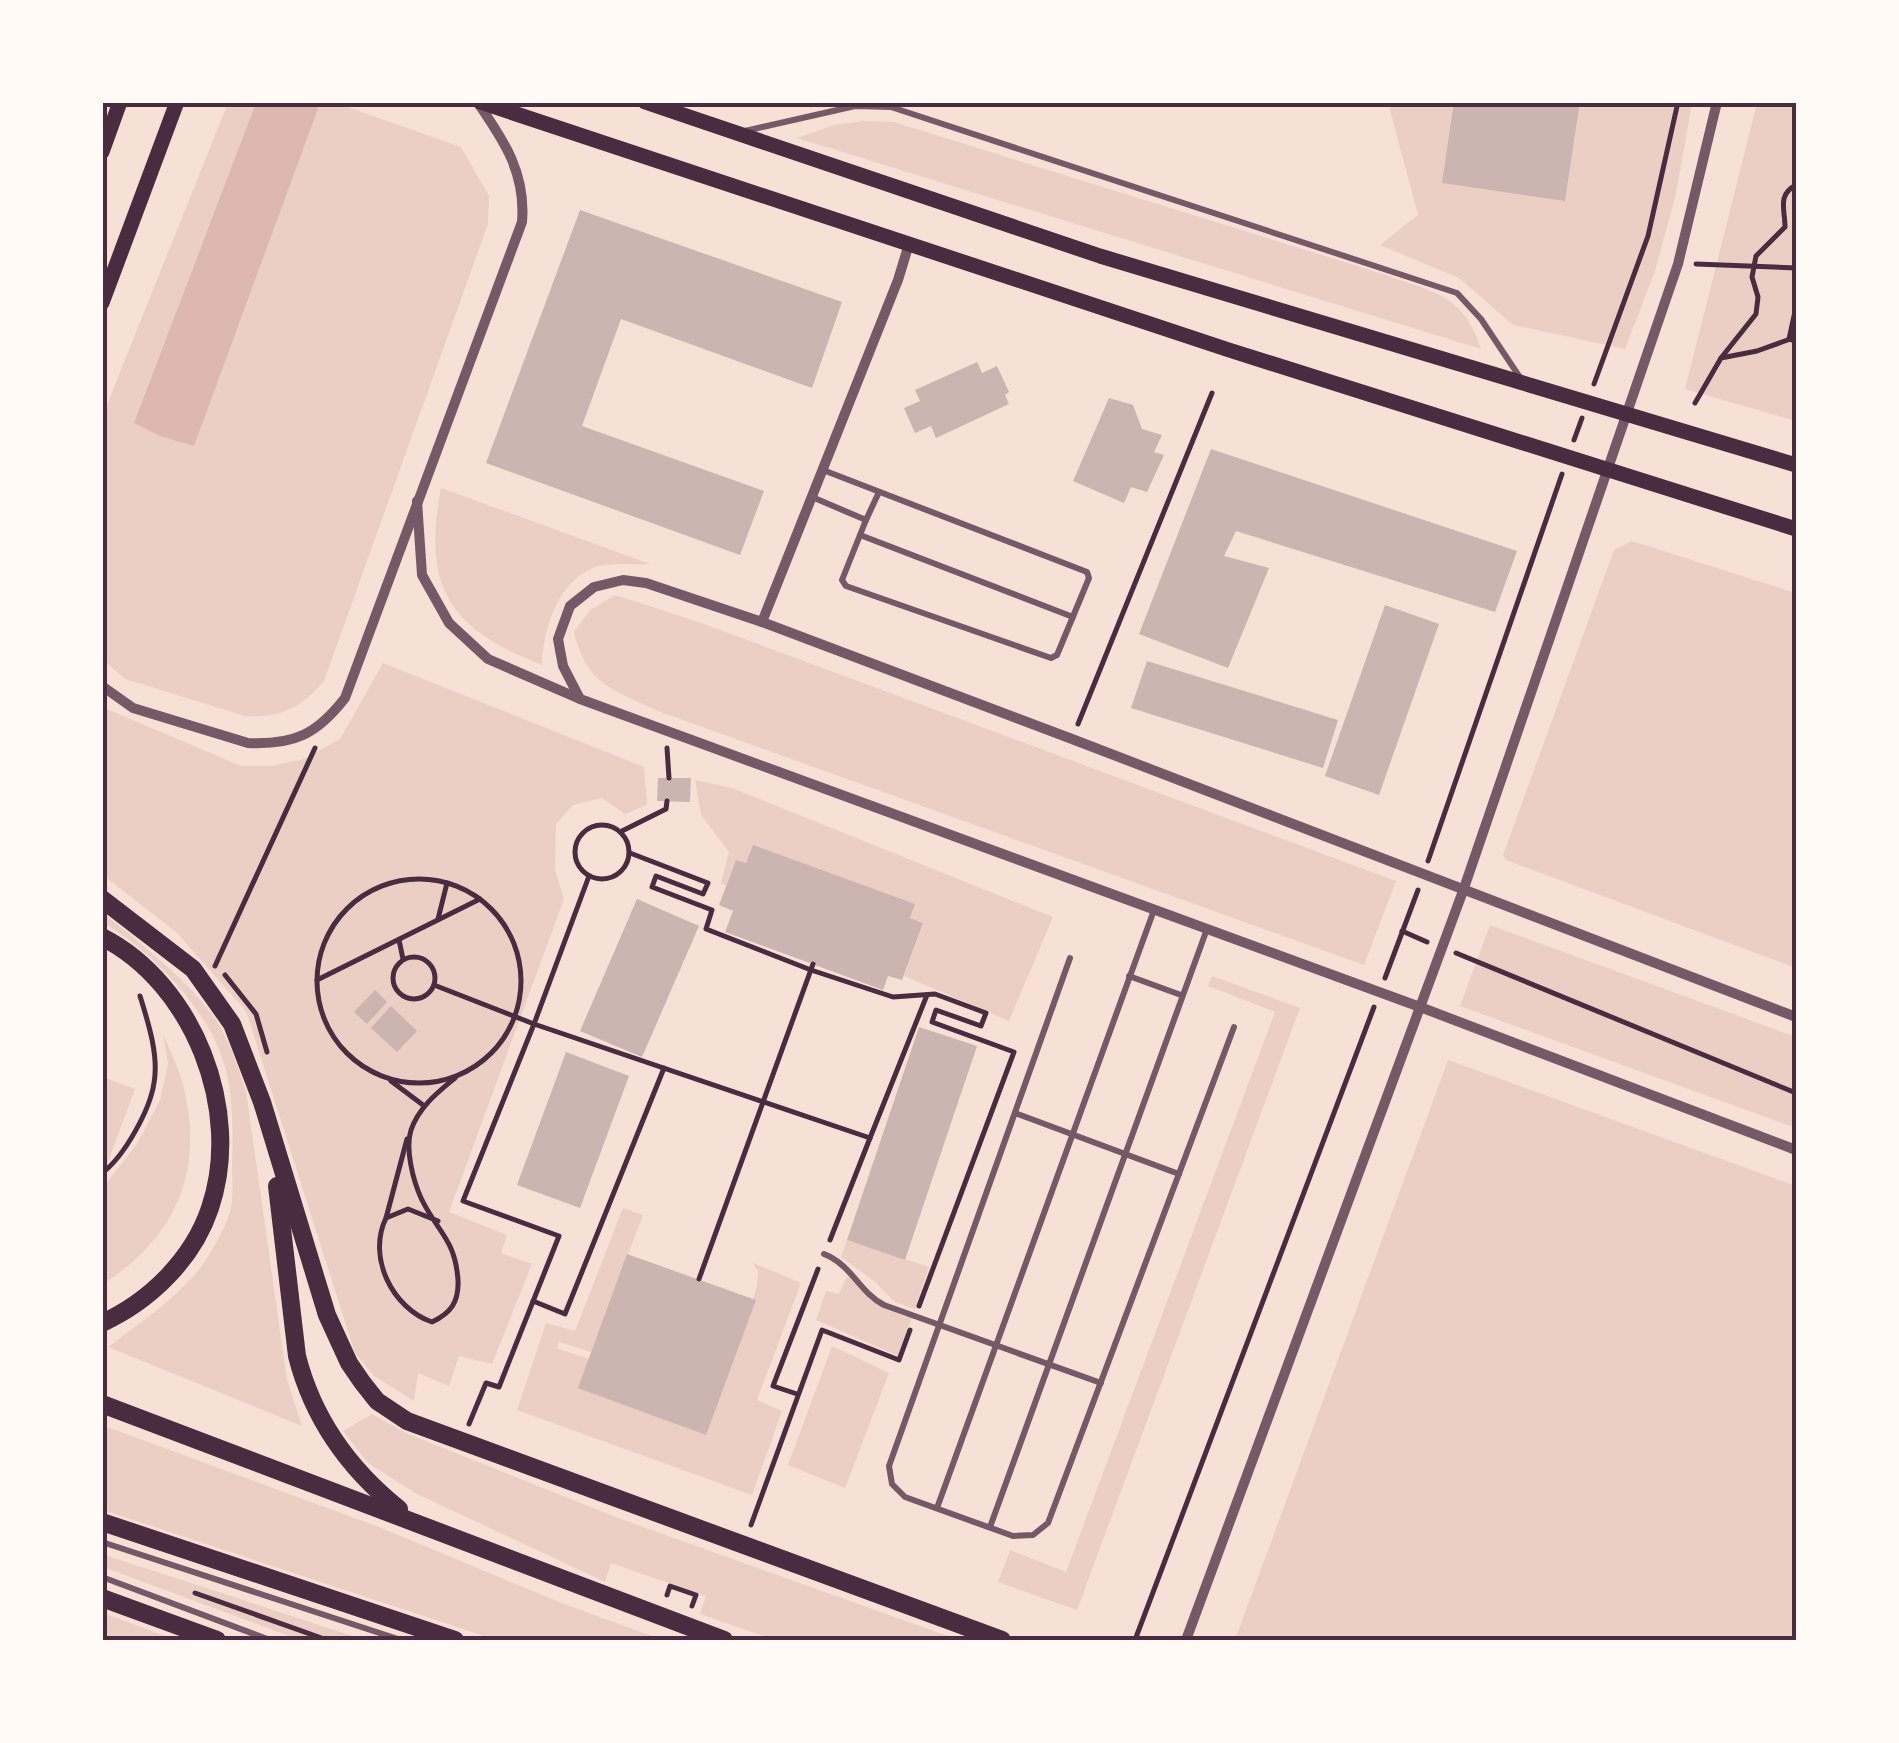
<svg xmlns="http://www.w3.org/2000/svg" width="1899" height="1743" viewBox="0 0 1899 1743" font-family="Quicksand,sans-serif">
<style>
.green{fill:#ebcfc5}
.water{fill:#dcb8b0}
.building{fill:#ccb4b1}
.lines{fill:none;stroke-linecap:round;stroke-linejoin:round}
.path{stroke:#4a2c40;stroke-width:5}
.service{stroke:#755966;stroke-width:6}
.minor{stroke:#755966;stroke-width:10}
.secondary{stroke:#4a2c40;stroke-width:15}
.primary{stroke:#4a2c40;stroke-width:18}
.neatline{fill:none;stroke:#4a2c40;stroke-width:4}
</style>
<rect width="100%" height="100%" fill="#f7e1d7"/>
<!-- green -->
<g class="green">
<path d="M228 103H336L461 147 489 196 488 224 324 681C301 708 281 718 245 716L125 679 103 660 102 417Z"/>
<polygon points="1388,103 1454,103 1565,201 1580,103 1692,103 1676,194 1655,271 1625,349 1513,325 1459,278 1380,245 1418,215"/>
<polygon points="1757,103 1796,103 1796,421 1685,389"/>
<path d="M862 121 894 122 1383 274C1432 292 1464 294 1481 349L797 138 834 125Z"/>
<path d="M441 488 650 564C634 565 608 562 593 568 557 583 543 630 542 665 449 629 422 587 441 488Z"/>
<polygon points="1632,541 1796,593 1796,968 1506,860 1503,855 1614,550"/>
<path d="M615 595 699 622 1396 881 1364 965 658 711C613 690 586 684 574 632L590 610Z"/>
<polygon points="383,663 644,767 647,805 625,814 602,798 573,805 556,824 555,870 564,899 449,1212 507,1235 501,1253 532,1264 492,1364 459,1356 449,1386 418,1373 414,1401 374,1376 355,1353 246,1011 177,933 103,875 102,707 241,766 272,766 304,759 340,739"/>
<polygon points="695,780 732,788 1053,917 1009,1021 904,976 923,923 910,918 915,904 736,860 726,886 721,883 729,852 701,815"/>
<path d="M102 912C140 943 181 974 211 1013 228 1035 237 1064 246 1091L287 1380 302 1426 108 1347C140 1323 177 1298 201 1267 211 1253 225 1228 230 1212 234 1199 232 1180 232 1166 233 1129 234 1087 220 1052 201 1003 148 948 103 923Z"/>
<polygon points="1490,925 1796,1037 1796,1128 1460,1006"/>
<polygon points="1212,976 1300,1008 1077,1610 998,1582 1010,1550 1066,1572 1275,1012 1208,986"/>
<path d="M163 1034C170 1051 179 1068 183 1085 205 1171 176 1237 103 1284V1187L137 1144 160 1100 168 1064Z"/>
<polygon points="1448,1060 1796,1186 1796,1640 1235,1640"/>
<polygon points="103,1077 135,1089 107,1165 102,1163"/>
<polygon points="623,1208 643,1215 591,1352 559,1342 557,1348 589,1359 579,1388 706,1434 757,1287 758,1271 753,1263 801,1283 757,1400 782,1411 752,1495 517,1410 546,1323 575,1331"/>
<polygon points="847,1240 929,1267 915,1309 895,1302 874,1281 841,1257"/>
<path d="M847 1276C870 1292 884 1312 912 1318L898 1356 816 1320 826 1291 839 1294Z"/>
<polygon points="832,1346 889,1373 845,1488 788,1465"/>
<polygon points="372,1414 406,1433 618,1518 959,1640 775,1640 700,1614 706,1596 611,1563 605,1582 415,1493 368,1463 343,1431"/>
<polygon points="102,1425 379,1527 564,1604 663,1640 496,1640 103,1510"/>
<polygon points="102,1554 365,1640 300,1640 103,1567"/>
<polygon points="103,1613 176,1640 103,1640"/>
</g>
<!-- water -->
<polygon class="water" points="256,103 320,103 194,446 160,436 134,423"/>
<!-- building -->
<g class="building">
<polygon points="1454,102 1580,102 1565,201 1442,183"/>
<polygon points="580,210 842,302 812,388 621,319 582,426 764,491 740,555 486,463"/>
<polygon points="977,362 982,373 997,366 1009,392 1005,395 1009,404 936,438 931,426 915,433 904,408 920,401 915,390"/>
<polygon points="1109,398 1133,405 1142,429 1162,435 1154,452 1164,455 1147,492 1131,487 1124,503 1073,481"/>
<polygon points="1211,449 1517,551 1495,612 1236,531 1224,556 1269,568 1228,668 1139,634"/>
<polygon points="1385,605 1439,624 1379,795 1325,776"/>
<polygon points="1147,661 1338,720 1323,768 1131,708"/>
<polygon points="658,778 691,778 690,802 657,801"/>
<polygon points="753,845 915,904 910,918 923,923 902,980 888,976 883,990 725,932 733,911 719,905 736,860 746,863"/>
<polygon points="637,899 699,926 642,1057 580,1031"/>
<polygon points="375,990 387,1002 367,1024 354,1012"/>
<polygon points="391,1006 417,1031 397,1052 371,1028"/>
<polygon points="919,1027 977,1046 905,1260 847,1240"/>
<polygon points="566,1052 629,1076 580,1208 517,1185"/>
<polygon points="627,1254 756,1300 706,1435 578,1388"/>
</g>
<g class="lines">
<!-- path -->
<g class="path">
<polyline points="1696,264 1796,268"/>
<polyline points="1796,307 1789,339 1796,341"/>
<path d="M1721 358 1756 314 1758 297 1752 277 1756 256 1785 227C1785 209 1777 195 1796 185"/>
<polyline points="1594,384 1648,236 1678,102"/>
<polyline points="1695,403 1721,358 1757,351 1796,337"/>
<polyline points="1574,440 1582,418"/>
<polyline points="1078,724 1212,393"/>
<polyline points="667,748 669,778"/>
<circle cx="602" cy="852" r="27"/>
<polyline points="622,831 666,809 667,801"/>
<polyline points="630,853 708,883 703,894 656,876 652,887 712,910 706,929 811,970 893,997 935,994 986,1013 981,1026 936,1010 932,1022 1014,1052 919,1306"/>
<polyline points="1428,861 1562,474"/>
<circle cx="419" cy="981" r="102"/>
<polyline points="438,919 447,883"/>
<polyline points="1402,931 1427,942"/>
<polyline points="399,940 403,959"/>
<polyline points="1456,953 1796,1093"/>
<circle cx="414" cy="978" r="21"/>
<polyline points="215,966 315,748"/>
<polyline points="225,975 256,1014 267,1052"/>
<polyline points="1385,978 1418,890"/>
<polyline points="317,980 480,899"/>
<polyline points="434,985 534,1024 870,1138 830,1240"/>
<polyline points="391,1081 423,1105"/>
<polyline points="870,1138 927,995"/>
<path d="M102 1173C124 1157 150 1110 154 1083 159 1055 148 1022 140 996"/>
<polyline points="386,1218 407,1139"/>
<path d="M438 1221 408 1209 386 1218C367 1257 392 1308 432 1322 451 1313 459 1302 458 1280 455 1238 437 1232 421 1198 413 1180 405 1149 411 1130 419 1107 437 1093 455 1078"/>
<polyline points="699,1279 813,964"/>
<polyline points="533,1301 565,1314 664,1068"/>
<polyline points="797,1394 773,1386 818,1269"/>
<polyline points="469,1424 486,1383 499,1387 559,1236 463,1201 534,1024 589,876"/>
<polyline points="751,1525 822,1330 899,1360 910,1330"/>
<polyline points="195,1593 327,1640"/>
<polyline points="667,1595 670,1586 696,1595 692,1606"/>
<polyline points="1135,1640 1374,1007"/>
</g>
<!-- service -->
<g class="service">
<polyline points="745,131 855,106 891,107 1457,293 1481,319 1521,379"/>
<polyline points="812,497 866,520 842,580 846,586 1051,658 1057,655 1089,578 1087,572 823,470"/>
<polyline points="866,520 879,492"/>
<polyline points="860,535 1073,617"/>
<polyline points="1070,958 889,1466 892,1484 905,1497 1013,1536 1033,1535 1048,1523 1234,1027"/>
<polyline points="1129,976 1181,995"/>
<polyline points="1015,1113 1179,1174"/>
<path d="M824 1254C852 1265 859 1292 884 1305L1101 1383"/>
<polyline points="937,1508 1154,910"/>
<polyline points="990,1527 1207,929"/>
<polyline points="102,1542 401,1640"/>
<polyline points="102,1577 270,1640"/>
</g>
<!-- minor -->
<g class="minor">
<polyline points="417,501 422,575 449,623 488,659 580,699 1420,1007 1796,1150"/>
<polyline points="762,622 898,280 909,244"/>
<path d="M102 686 133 708 248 743C295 745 317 734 345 698L522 222C526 174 505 142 478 103"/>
<polyline points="580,699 563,666 558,639 570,606 594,587 623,580 646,583 762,622 1072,739 1796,1017"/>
<polyline points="1186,1640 1463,891 1678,264 1717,102"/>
</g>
<!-- secondary -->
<g class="secondary">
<polyline points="480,102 1229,350 1796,529"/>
<polyline points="645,102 1100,256 1796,465"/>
<polyline points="102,152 120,102"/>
<polyline points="102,303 177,102"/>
</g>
<!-- primary -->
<g class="primary">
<polyline points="102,899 193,969 232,1024 262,1102 327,1315 349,1363 362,1382 377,1401 407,1421 1002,1640"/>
<path d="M102 937C194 984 243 1111 210 1208 193 1259 150 1301 102 1323"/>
<path d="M277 1186 297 1356C313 1419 349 1469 399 1509"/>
<polyline points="102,1404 724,1640"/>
<polyline points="102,1522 455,1640"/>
<polyline points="102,1598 217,1640"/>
</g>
</g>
<!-- border -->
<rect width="1899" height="1743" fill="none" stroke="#fffaf5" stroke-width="210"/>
<rect x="105" y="105" width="1689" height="1533" class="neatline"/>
</svg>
